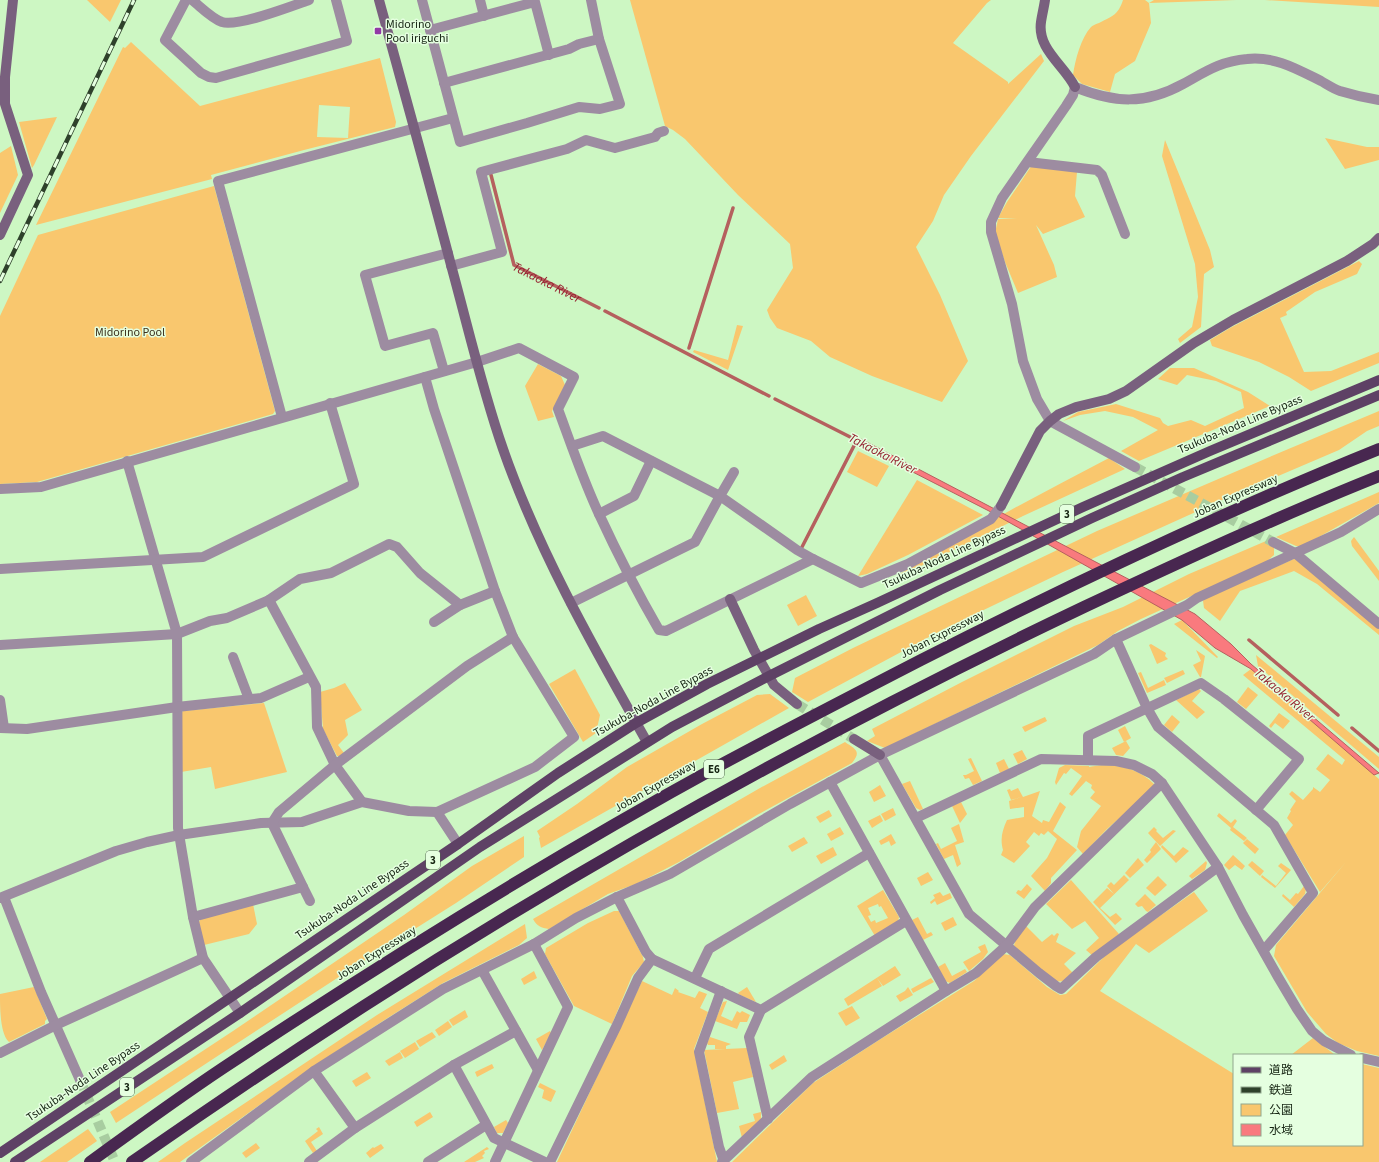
<svg xmlns="http://www.w3.org/2000/svg" width="1379" height="1162" viewBox="0 0 1379 1162" font-family="'Source Sans 3','Noto Sans JP',sans-serif">
<style>
.green{fill:#f9c76e;fill-rule:evenodd}
.water{fill:#f97a7e;stroke:#b5605e}
.lines{fill:none;stroke-linecap:round;stroke-linejoin:round}
.stream{stroke:#b5605e;stroke-width:3.5}
.street-tunnel{stroke:#a8cda0;stroke-width:10;stroke-dasharray:10 5;stroke-linecap:butt}
.secondary-tunnel{stroke:#a8cda0;stroke-width:10;stroke-dasharray:10 5;stroke-linecap:butt}
.street{stroke:#9d8ca1;stroke-width:10}
.secondary{stroke:#79607e;stroke-width:10}
.primary{stroke:#5e4165;stroke-width:10}
.highway{stroke:#482750;stroke-width:12}
.rail-casing{stroke:#2e412b;stroke-width:4.5}
.rail{stroke:#e5ffe0;stroke-width:3;stroke-dasharray:9;stroke-linecap:butt}
.poi-dot{fill:#923aa6;stroke:#e5ffe0;stroke-width:1.5}
.labels{text-anchor:middle;stroke-width:3;stroke-linejoin:round;paint-order:stroke}
.shield{fill:#e5ffe0;stroke:#536650;stroke-width:1}
.shield-label{font-size:11px;font-weight:bold;fill:#152412}
.poi-label{font-size:12px;fill:#152412;stroke:#e5ffe0;text-anchor:start}
.park-label{font-size:12px;fill:#3d311d;stroke:#e5ffe0}
.street-label{font-size:12px;fill:#152412;stroke:#e5ffe0}
.water-label{font-size:13px;font-style:italic;fill:#94222f;stroke:#e5ffe0}
</style>
<rect width="100%" height="100%" fill="#cdf7c3"/>
<!-- green -->
<g class="green">
<polygon points="87,0 121,0 110,22"/>
<polygon points="630,0 991,0 987,3 953,43 1008,82 1008,84 1041,54 1044,61 971,156 944,195 933,221 916,247 940,295 968,361 942,402 872,376 830,357 811,341 777,328 770,318 767,310 793,268 790,244 738,195 685,139 673,130 665,126"/>
<path d="M1123 0H1145L1149 3 1154 0H1236L1149 3 1151 23 1135 61 1115 74 1110 92 1082 84 1073 75C1075 60 1081 38 1091 27 1093 25 1096 24 1099 23 1113 16 1118 15 1123 0Z"/>
<polygon points="1265,0 1379,0 1379,7"/>
<path d="M131 42 200 106 380 58 396 122 395 127 304 150 211 175 212 179 36 225 123 47 125 48ZM319 105 350 107 348 138 317 137Z"/>
<polygon points="57,117 34,165 32,168 19,122"/>
<polygon points="1325,138 1367,147 1379,147 1379,160 1345,169"/>
<polygon points="1165,140 1210,250 1214,267 1204,274 1201,327 1180,343 1178,339 1192,327 1198,297 1195,264 1162,156"/>
<polygon points="11,146 18,175 0,213 0,153"/>
<polygon points="1032,165 1077,172 1075,196 1085,217 1043,234 1036,225 1054,265 1057,277 1018,293 1005,262 995,233 998,219 1017,219 998,218 1007,202"/>
<polygon points="214,186 275,411 273,414 37,482 0,484 0,316 38,235"/>
<polygon points="1359,261 1362,264 1357,274 1315,292 1286,312 1287,315 1280,318 1304,372 1331,371 1379,352 1379,363 1311,391 1289,377 1259,362 1212,346 1210,340 1230,328"/>
<polygon points="737,325 743,326 728,370 693,352 694,350 728,360"/>
<polygon points="538,364 561,376 565,385 552,411 554,417 538,421 525,386"/>
<polygon points="1170,368 1194,368 1248,392 1270,406 1139,461 1121,451 1158,430 1133,417 1105,411 1080,415 1063,421 1078,412 1116,404 1160,418 1163,423 1168,426 1191,420 1205,426 1244,408 1241,392 1216,381 1187,375 1177,385 1158,379"/>
<polygon points="1379,411 1379,426 1367,431 1339,450 1231,496 1063,572 942,630 808,702 792,692 795,678 853,648 1097,531 1286,450"/>
<polygon points="858,451 889,466 877,487 847,472"/>
<path d="M1109 458 1125 469 1023 516 882 585C955 539 1032 498 1109 458Z"/>
<polygon points="917,480 983,515 908,555 867,574 858,576"/>
<polygon points="1379,492 1379,503 1303,546 1296,546 1276,537"/>
<polygon points="1354,537 1379,571 1379,581 1352,546 1351,541"/>
<polygon points="1266,541 1274,546 1274,555 1266,562 1141,619 1118,631 1098,645 885,748 867,741 875,736 872,729 962,682 1074,626 1123,607 1189,574"/>
<polygon points="1296,558 1379,629 1379,635 1317,584 1294,571 1240,591 1220,621 1204,608 1203,601 1204,599"/>
<polygon points="806,595 817,616 798,626 787,605"/>
<polygon points="1182,620 1218,657 1217,658 1174,624"/>
<polygon points="1151,644 1166,653 1165,656 1168,659 1157,664 1149,645"/>
<polygon points="1196,650 1205,656 1201,677 1200,677 1193,665 1201,661"/>
<polygon points="1256,655 1379,757 1379,769 1258,666"/>
<polygon points="575,669 600,715 596,733 583,742 549,684"/>
<polygon points="1251,669 1379,779 1379,1056 1357,1051 1338,1043 1326,1034 1307,1012 1274,956 1276,945 1346,862 1320,892 1285,835 1293,825 1287,818 1291,811 1290,810 1296,801 1289,794 1292,791 1303,800 1313,789 1313,787 1320,792 1330,780 1316,769 1328,754 1342,765 1345,760 1243,675"/>
<polygon points="1183,670 1185,674 1167,683 1164,678"/>
<polygon points="1141,672 1148,688 1164,680 1166,685 1147,693 1138,673"/>
<polygon points="345,683 362,710 345,720 348,735 338,745 344,753 340,756 337,756 323,729 320,692 334,688"/>
<polygon points="1248,687 1258,695 1246,709 1237,702"/>
<polygon points="1199,689 1201,691 1192,701 1205,712 1197,719 1176,700"/>
<polygon points="770,694 789,708 541,848 539,838 540,837 537,831 577,804 627,767 702,724 757,695"/>
<polygon points="264,703 287,772 215,789 211,767 181,772 179,715 183,711"/>
<polygon points="1279,713 1290,721 1283,729 1275,723 1271,728 1269,726"/>
<polygon points="1172,715 1180,722 1172,732 1164,725"/>
<polygon points="1045,717 1047,721 1025,732 1022,727"/>
<polygon points="1125,726 1131,738 1124,742 1118,730"/>
<polygon points="1126,741 1130,748 1123,756 1116,755 1112,748"/>
<path d="M845 742C855 749 862 751 852 763L757 815 679 862 636 884 608 894 549 929C541 928 537 926 533 919L760 788Z"/>
<polygon points="1022,750 1027,759 1018,764 1013,754"/>
<polygon points="971,758 982,781 973,785 969,778 965,779 963,775 966,775 974,771 968,759"/>
<polygon points="1004,759 1009,769 1000,773 996,763"/>
<path d="M1065 765 1089 766V767C1111 762 1138 767 1154 784V788L1107 829 1083 854 1077 847 1081 831 1101 806 1090 798 1095 792 1091 788 1092 785 1086 781 1072 796 1069 794 1082 776 1071 768 1066 774 1064 773 1056 785 1055 782 1059 768Z"/>
<polygon points="910,781 923,809 920,810 916,808 902,784"/>
<polygon points="880,785 886,796 874,802 869,792"/>
<path d="M1018 788 1023 797 1040 791 1032 816 1042 823 1043 820 1049 822 1060 802 1066 807 1053 831 1077 850 1051 878V883L1045 891 1031 876 1047 858 1057 839 1048 831 1044 835 1041 833 1039 836 1034 832 1026 842 1030 846 1014 863 1001 855 1003 850C1000 839 1002 831 1007 820L1024 817V807L1010 809 1009 801 1021 797 1011 800 1007 790 1010 789 1011 791Z"/>
<polygon points="961,802 967,814 960,823 952,806"/>
<polygon points="893,808 896,815 885,821 881,814"/>
<polygon points="829,810 832,816 820,823 816,817"/>
<polygon points="1219,813 1231,823 1235,819 1237,821 1233,827 1247,838 1244,841 1230,830 1231,828 1217,816"/>
<polygon points="880,815 883,821 872,828 868,821"/>
<polygon points="959,824 964,842 955,845 961,864 957,867 953,855 944,859 936,844 938,843 941,849 957,841 951,828"/>
<polygon points="840,827 844,834 831,841 827,834"/>
<polygon points="1154,827 1157,830 1156,831 1163,838 1173,830 1176,831 1160,846 1148,833"/>
<polygon points="891,834 896,843 891,846 889,841 881,845 879,841"/>
<polygon points="524,836 524,857 456,903 348,971 213,1059 116,1123 110,1112 233,1031 404,915 472,866"/>
<polygon points="804,837 808,843 792,852 788,846"/>
<polygon points="1247,839 1259,849 1255,854 1243,843"/>
<polygon points="1156,842 1161,849 1147,863 1144,860 1151,852 1150,850"/>
<polygon points="1162,845 1174,856 1183,847 1189,851 1176,863 1161,847"/>
<polygon points="833,847 837,855 821,864 816,856"/>
<polygon points="1233,855 1245,866 1242,870 1235,865 1229,870 1224,865"/>
<polygon points="1138,858 1144,865 1130,878 1125,873"/>
<polygon points="1206,861 1207,863 1205,870 1192,879 1189,876"/>
<polygon points="1252,861 1264,871 1260,876 1248,865"/>
<polygon points="1281,863 1291,870 1275,888 1261,877 1262,875 1276,886 1286,873 1278,866"/>
<polygon points="928,872 933,880 921,886 917,878"/>
<polygon points="1124,875 1129,880 1100,908 1110,917 1116,913 1122,919 1115,925 1093,902 1107,888 1114,894 1107,886 1111,882 1114,885"/>
<polygon points="1158,876 1167,885 1155,896 1146,888"/>
<polygon points="1071,880 1119,934 1093,956 1086,950 1099,938 1085,921 1072,929 1046,904"/>
<polygon points="1027,884 1032,889 1024,899 1016,893 1018,890 1021,891"/>
<polygon points="1304,886 1306,889 1305,894 1294,907 1282,896 1283,894 1290,900 1296,893 1298,894"/>
<path d="M883 890 899 917 898 922 875 936 857 906ZM878 904 879 907 881 906 888 918 876 923 875 920 871 922 868 916 871 915 868 908Z"/>
<polygon points="940,892 943,896 950,893 952,898 937,905 935,901 931,904 930,902 935,898 933,895"/>
<polygon points="1194,892 1208,911 1149,953 1136,944 1100,991 1234,1074 1234,1145 1362,1145 1362,1064 1379,1068 1379,1162 732,1162 813,1083 879,1040 974,981 1003,954 1010,955 1047,987 1060,995 1066,994 1110,951"/>
<polygon points="1145,894 1156,905 1148,912 1146,911 1142,906 1138,907 1135,904"/>
<polygon points="253,904 257,924 249,934 204,945 198,923 201,919"/>
<polygon points="614,911 619,911 643,957 644,962 632,976 612,1024 574,1006 545,954 546,948 588,923"/>
<polygon points="918,917 927,934 931,932 933,935 923,940 912,920"/>
<polygon points="953,917 957,925 945,931 941,923"/>
<polygon points="525,924 527,938 519,945 443,983 386,1019 311,1068 180,1162 158,1162 185,1143 377,1015"/>
<path d="M1026 926 1042 942 1052 934 1054 936 1057 933 1059 934 1056 942 1076 953 1064 964 1073 973C1067 979 1063 984 1054 980L1014 946 1015 941Z"/>
<polygon points="985,944 988,952 983,959 969,971 963,962 981,952 978,947"/>
<polygon points="945,963 952,976 965,969 967,972 950,983 945,981 938,967"/>
<polygon points="895,966 901,975 883,986 877,978 882,986 848,1006 844,999"/>
<polygon points="534,971 537,978 524,985 521,979"/>
<polygon points="931,978 934,982 913,993 911,989"/>
<polygon points="642,981 672,995 675,988 679,991 678,992 695,998 699,991 707,994 700,1008 708,1012 694,1049 717,1162 557,1162"/>
<path d="M34 987 47 1019 45 1021V1024L9 1042C0 1034 0 1008 0 994Z"/>
<polygon points="747,987 756,1002 740,995 738,993"/>
<polygon points="908,987 913,995 900,1002 896,996 905,991"/>
<polygon points="727,1001 721,1016 732,1021 737,1011 740,1013 742,1011 750,1015 747,1022 740,1022 737,1029 715,1021 723,1002"/>
<polygon points="852,1006 860,1018 846,1026 838,1013"/>
<polygon points="465,1010 468,1017 453,1026 449,1020"/>
<polygon points="448,1021 452,1027 439,1036 435,1030"/>
<polygon points="550,1031 551,1033 542,1050 536,1039"/>
<polygon points="432,1032 436,1037 420,1047 416,1041"/>
<polygon points="710,1037 731,1044 726,1046 726,1049 715,1049 715,1045 708,1045 707,1043"/>
<polygon points="1313,1038 1334,1054 1337,1055 1291,1055"/>
<polygon points="415,1042 419,1049 405,1058 400,1051"/>
<polygon points="747,1048 753,1077 733,1082 739,1109 717,1113 704,1050"/>
<polygon points="400,1052 403,1058 389,1066 385,1061"/>
<polygon points="784,1055 787,1061 772,1070 769,1065"/>
<polygon points="492,1064 494,1068 477,1077 475,1072"/>
<polygon points="367,1072 371,1078 356,1087 352,1081"/>
<polygon points="540,1083 556,1091 551,1102 542,1098 544,1090 538,1087"/>
<polygon points="430,1112 433,1117 417,1127 414,1122"/>
<polygon points="761,1112 761,1119 742,1138 739,1126 755,1121 753,1114"/>
<polygon points="506,1120 508,1123 503,1133 497,1133 494,1127"/>
<polygon points="319,1127 323,1134 311,1142 317,1151 313,1153 305,1141 318,1131 316,1129"/>
<polygon points="88,1129 97,1141 67,1162 40,1162"/>
<polygon points="256,1143 260,1148 246,1158 242,1153"/>
<polygon points="381,1144 384,1148 370,1158 366,1153 373,1147 374,1148"/>
<polygon points="487,1147 489,1149 484,1151 485,1153 482,1156 484,1158 475,1162 464,1162"/>
</g>
<!-- water -->
<polygon class="water" points="861,439 1195,614 1231,644 1251,664 1379,773 1374,775 1251,669 1215,648 1182,620 989,511 858,444"/>
<g class="lines">
<!-- stream -->
<g class="stream">
<path id="s1" d="M491 175 514 265 599 308"/>
<polyline points="605,311 769,396"/>
<polyline points="689,348 733,208"/>
<polyline points="775,399 864,444"/>
<polyline points="802,547 857,440"/>
<polyline points="1249,640 1338,715"/>
<polyline points="1352,728 1379,751"/>
</g>
<!-- street-tunnel -->
<g class="street-tunnel">
<polyline points="1135,467 1273,542"/>
<polyline points="80,1080 115,1162"/>
</g>
<!-- secondary-tunnel -->
<polyline class="secondary-tunnel" points="797,704 854,739"/>
<!-- street -->
<g class="street">
<polyline points="186,0 165,40 201,73 209,77 216,78 347,41 336,0"/>
<path d="M192 0C201 7 211 18 222 22 238 27 292 6 309 0"/>
<polyline points="422,0 460,142 527,123 579,107 600,109 620,104 599,39 591,0"/>
<polyline points="480,0 484,16"/>
<polyline points="430,30 535,2 549,55"/>
<polyline points="444,83 569,49 579,44 599,39"/>
<polyline points="1028,162 1097,170 1102,175 1125,234"/>
<polyline points="451,266 502,252 481,172 567,149 586,140 615,148 655,137 658,133 664,131"/>
<polyline points="444,371 433,333 385,346 365,275 448,253"/>
<polyline points="282,417 218,181 453,118"/>
<polyline points="127,461 177,634 178,828 193,917 203,958 240,1013"/>
<path d="M1135 467 1050 421 1037 399 1023 361 1012 304 991 232V222L1002 198 1066 106 1073 95 1075 87C1114 103 1145 105 1183 84 1205 72 1221 61 1247 59 1275 56 1297 69 1321 81 1328 85 1334 89 1340 91 1353 95 1366 98 1379 100"/>
<polyline points="734,472 720,496 797,550 813,559 861,583 908,564 991,519 1001,506"/>
<path d="M0 489 41 487 477 362 519 348 574 377 558 409C571 444 583 480 599 514 617 553 637 592 659 630L666 631 813 559"/>
<polyline points="599,514 634,496 651,461"/>
<polyline points="1273,542 1295,553 1379,624"/>
<polyline points="0,569 203,557 354,484 330,403"/>
<polyline points="269,600 300,579 331,573 389,544 397,547 420,573 460,605 495,591"/>
<polyline points="571,603 695,542 720,496 603,436 572,446"/>
<polyline points="434,622 460,605"/>
<polyline points="1116,639 1147,708 1158,727 1274,825 1313,893 1264,950"/>
<polyline points="0,645 177,634 210,621 227,618 269,600 316,687 317,727 335,765 362,802"/>
<polyline points="233,657 249,699"/>
<polyline points="0,700 4,728"/>
<polyline points="0,728 27,729 177,707 261,698 309,677"/>
<polyline points="880,755 969,914 1039,973 1056,986 1061,989 1096,957 1218,867"/>
<polyline points="1088,759 1088,736 1201,683 1224,699 1299,759 1256,810"/>
<polyline points="830,782 946,991"/>
<polyline points="437,812 458,844"/>
<polyline points="916,818 1041,759 1116,761 1134,765 1152,774 1162,783 1218,867 1243,915 1278,977 1297,1009 1312,1031 1324,1041 1351,1055"/>
<polyline points="303,887 310,901"/>
<polyline points="4,897 41,992 80,1080"/>
<polyline points="617,897 646,952 652,959 761,1010 906,921"/>
<polyline points="0,898 116,851 147,842 179,835 261,823 302,822 362,802 409,811 437,812 535,767 574,737 513,637 495,591 434,409 425,377"/>
<polyline points="193,917 303,887 272,823 279,812 335,765 467,666 513,637"/>
<polyline points="482,970 538,1070"/>
<polyline points="695,978 709,949 869,853"/>
<polyline points="721,991 699,1052 719,1147 724,1161"/>
<polyline points="761,1010 749,1037 768,1119"/>
<polyline points="0,1053 56,1025 203,958"/>
<polyline points="1362,1058 1379,1062"/>
<polyline points="454,1065 494,1138 545,1162"/>
<polyline points="355,1128 454,1065 516,1031"/>
<polyline points="191,1162 314,1071 443,989 534,944 576,918 617,897 670,874 790,804 880,755 1094,654 1116,639 1187,605 1197,598 1341,532 1379,509"/>
<polyline points="309,1162 355,1128 314,1071"/>
<polyline points="428,1162 486,1125"/>
<polyline points="495,1162 568,1007 534,944"/>
<polyline points="550,1162 617,1025 638,978 652,959"/>
<polyline points="722,1162 812,1077 946,991 976,973 1006,946 1035,907 1162,783"/>
</g>
<!-- secondary -->
<g class="secondary">
<path d="M379 0C403 88 428 177 451 265 468 327 482 389 503 449 539 552 594 648 647 742"/>
<path d="M1045 0C1044 7 1042 15 1041 22 1037 49 1064 65 1075 87"/>
<polyline points="0,235 28,175 5,104 5,77 13,0"/>
<polyline points="1001,506 1040,431 1050,421 1059,414 1076,407 1109,399 1126,391 1194,343 1233,320 1347,261 1373,244 1379,238"/>
<polyline points="730,599 754,650 774,685 797,704"/>
<polyline points="854,739 880,755"/>
</g>
<!-- primary -->
<g class="primary">
<polyline points="0,1153 458,844 558,773 636,723 707,684 819,629 877,603 1083,507 1210,451 1379,380"/>
<polyline points="15,1162 240,1013 480,847 672,727 769,676 940,590 1092,518 1183,477 1379,395"/>
</g>
<!-- highway -->
<g class="highway">
<path d="M90 1162C134 1130 178 1098 223 1068 386 960 552 857 724 763 789 728 855 694 921 660 1071 584 1223 512 1379 449"/>
<path d="M132 1162C208 1109 285 1057 364 1006 595 857 836 725 1084 607 1182 561 1279 516 1379 476"/>
</g>
<defs>
<polyline id="rail" points="0,281 134,0"/>
</defs>
<!-- rail casing -->
<use href="#rail" class="rail-casing"/>
<!-- rail -->
<use href="#rail" class="rail"/>
</g>
<!-- markers -->
<rect class="poi-dot" x="374" y="27" width="8" height="8" rx="2"/>
<g class="labels">
<!-- shield labels -->
<g class="shield">
<rect x="1060" y="505" width="14" height="18" rx="3"/>
<rect x="704" y="760" width="20" height="18" rx="3"/>
<rect x="426" y="851" width="14" height="18" rx="3"/>
<rect x="120" y="1078" width="14" height="18" rx="3"/>
</g>
<g class="shield-label">
<text x="1067" y="518">3</text>
<text x="714" y="773">E6</text>
<text x="433" y="864">3</text>
<text x="127" y="1091">3</text>
</g>
<!-- poi labels -->
<g class="poi-label">
<text x="386" y="28">Midorino<tspan x="386" dy="14">Pool iriguchi</tspan></text>
</g>
<!-- park labels -->
<g class="park-label">
<text x="130" y="336">Midorino Pool</text>
</g>
<!-- street labels -->
<g class="street-label">
<text transform="translate(1240 424) rotate(-23)" y="4">Tsukuba-Noda Line Bypass</text>
<text transform="translate(1235 496) rotate(-24)" y="4">Joban Expressway</text>
<text transform="translate(944 557) rotate(-25)" y="4">Tsukuba-Noda Line Bypass</text>
<text transform="translate(942 634) rotate(-27)" y="4">Joban Expressway</text>
<text transform="translate(653 701) rotate(-29)" y="4">Tsukuba-Noda Line Bypass</text>
<text transform="translate(655 786) rotate(-30)" y="4">Joban Expressway</text>
<text transform="translate(352 899) rotate(-34)" y="4">Tsukuba-Noda Line Bypass</text>
<text transform="translate(376 953) rotate(-32)" y="4">Joban Expressway</text>
<text transform="translate(83 1081) rotate(-34)" y="4">Tsukuba-Noda Line Bypass</text>
</g>
<!-- water labels -->
<g class="water-label">
<text dy="5" stroke="none"><textPath href="#s1" startOffset="130">Takaoka River</textPath></text>
<text transform="translate(883 453) rotate(27)" y="5">Takaoka River</text>
<text transform="translate(1285 694) rotate(40)" y="5">Takaoka River</text>
</g>
</g>
<!-- legend -->
<rect x="1233" y="1054" width="130" height="92" fill="#e5ffe0" stroke="#92a78e"/>
<rect x="1241" y="1067" width="20" height="6" fill="#5e4165" stroke="#92a78e"/>
<text x="1269" y="1074" font-size="12" fill="#152412">道路</text>
<rect x="1241" y="1087" width="20" height="6" fill="#2e412b" stroke="#92a78e"/>
<text x="1269" y="1094" font-size="12" fill="#152412">鉄道</text>
<rect x="1241" y="1104" width="20" height="12" fill="#f9c76e" stroke="#92a78e"/>
<text x="1269" y="1114" font-size="12" fill="#152412">公園</text>
<rect x="1241" y="1124" width="20" height="12" fill="#f97a7e" stroke="#92a78e"/>
<text x="1269" y="1134" font-size="12" fill="#152412">水域</text>
</svg>
